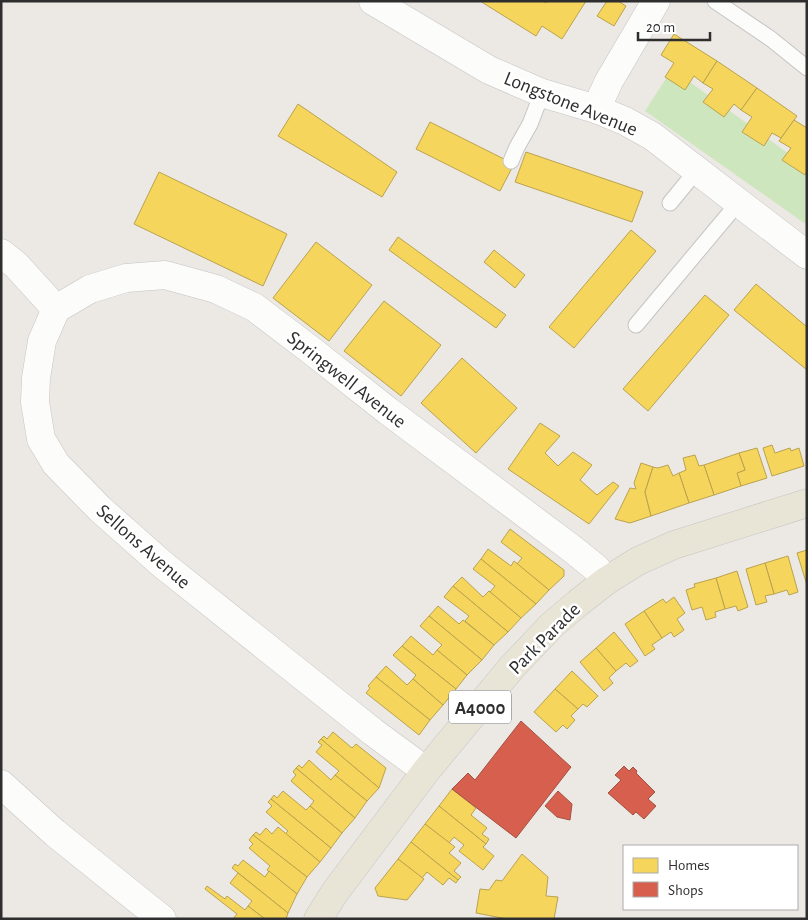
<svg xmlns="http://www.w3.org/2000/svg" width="808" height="920" viewBox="0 0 808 920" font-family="'Alegreya Sans',sans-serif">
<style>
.green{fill:#cee6be}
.homes{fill:#f6d55c;stroke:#baa34e}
.shops{fill:#d6604d;stroke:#a45144}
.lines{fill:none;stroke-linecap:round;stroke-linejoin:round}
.lane-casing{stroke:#c5c4c5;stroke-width:17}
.street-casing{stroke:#c5c4c5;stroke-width:29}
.secondary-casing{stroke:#c5c4c5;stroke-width:29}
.primary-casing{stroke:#c6c5c4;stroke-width:29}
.lane{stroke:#fcfcfb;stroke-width:15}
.street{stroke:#fcfcfb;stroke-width:28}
.secondary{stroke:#fcfcfb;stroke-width:28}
.primary{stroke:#e8e4d6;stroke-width:28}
.labels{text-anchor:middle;stroke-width:5;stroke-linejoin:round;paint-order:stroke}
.shield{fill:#fff;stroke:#6d6d6d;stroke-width:1}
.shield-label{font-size:19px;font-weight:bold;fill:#2e2e2e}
.street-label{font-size:20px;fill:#2e2e2e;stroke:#fff}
</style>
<rect width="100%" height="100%" fill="#ece8e4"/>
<!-- green -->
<polygon class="green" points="672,69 807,167 807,225 645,111"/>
<!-- homes -->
<g class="homes">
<polygon points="480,1 543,1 546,3 547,1 586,1 562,39 542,26 536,36"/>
<polygon points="607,1 618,1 626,6 614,26 597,16"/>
<polygon points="674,34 717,61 703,83 694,76 685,90 665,77 674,63 661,55"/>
<polygon points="717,61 757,88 741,110 734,104 724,117 703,102 713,89 703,83"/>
<polygon points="757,88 797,116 781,138 772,133 764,146 742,132 752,117 741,110"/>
<polygon points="298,104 397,172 382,197 278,136"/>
<polygon points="794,120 807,128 807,171 805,175 782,160 791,148 779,141"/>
<polygon points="430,122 514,164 500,191 416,149"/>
<polygon points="526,152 643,192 632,222 515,182"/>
<polygon points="159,172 287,234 263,286 134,224"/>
<polygon points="631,230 656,251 574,348 549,327"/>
<polygon points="398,237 506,315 496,328 389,250"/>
<polygon points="316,242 372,285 329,341 273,298"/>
<polygon points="494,250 525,275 515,288 484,262"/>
<polygon points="756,284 807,327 807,370 734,310"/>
<polygon points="705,295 729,315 648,411 623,389"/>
<polygon points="384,301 441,345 401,396 344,351"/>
<polygon points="462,358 517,408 476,453 421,403"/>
<polygon points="540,423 560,436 545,453 558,466 573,452 592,465 580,480 597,495 613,482 619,486 589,524 508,469"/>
<polygon points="772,445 775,453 790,448 791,451 799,448 804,466 772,476 763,448"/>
<polygon points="757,448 767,478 741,486 737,473 745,470 739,453"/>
<polygon points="739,453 745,470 737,473 741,486 714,495 704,465"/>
<polygon points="695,455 699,466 704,465 714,495 689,503 679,473 686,470 683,458"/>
<polygon points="641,463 653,467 645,492 651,516 630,523 615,519 630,488 636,489 634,483"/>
<polygon points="668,465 673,476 679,473 689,503 651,516 645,492 653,467 658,468"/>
<polygon points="510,529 564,570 564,576 549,590 517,564 522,558 501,542"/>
<polygon points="488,549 511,566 514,561 549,590 536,604 481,559"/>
<polygon points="807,550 807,585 797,553"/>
<polygon points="788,556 798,592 789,595 787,590 774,594 765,563"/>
<polygon points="481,559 536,604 521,618 490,592 495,586 473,569"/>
<polygon points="765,563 774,594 765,596 767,602 756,605 746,569"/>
<polygon points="737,571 748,607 738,611 736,606 725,609 716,578"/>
<polygon points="462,577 483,597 489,591 521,618 508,632 453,586"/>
<polygon points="716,578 725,609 715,612 716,617 706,620 702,607 692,610 686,590 695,587 694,584"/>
<polygon points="453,586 508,632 494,645 465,621 469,616 444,597"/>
<polygon points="674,597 685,613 677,619 684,630 674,637 671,632 662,638 644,611 663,599 666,603"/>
<polygon points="438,606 459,624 463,620 494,645 482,660 429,616"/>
<polygon points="644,611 662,638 652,645 655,649 645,656 625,624"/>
<polygon points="429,616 482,660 467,675 437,650 442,645 420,626"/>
<polygon points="614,632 638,661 630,667 626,663 616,671 596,648"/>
<polygon points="411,636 433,655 437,650 467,675 456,689 402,646"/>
<polygon points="402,646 456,689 443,705 413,679 416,675 393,655"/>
<polygon points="596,648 616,671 609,678 613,683 604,691 580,662"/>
<polygon points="386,666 407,685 413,679 443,705 430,720 376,677"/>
<polygon points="572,671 598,696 587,707 583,704 578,709 555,689"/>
<polygon points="376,677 430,720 419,735 366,693 370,688 368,686"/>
<polygon points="555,689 578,709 571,716 575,720 567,729 563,725 556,732 534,712"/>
<polygon points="333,732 352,748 356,744 386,768 379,788 321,739 324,736 327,739"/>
<polygon points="321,739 379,788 367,801 335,775 339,771 316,752 322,745 318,742"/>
<polygon points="309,760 331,780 335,775 367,801 355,818 296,768 299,765 302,768"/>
<polygon points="296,768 355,818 342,833 310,806 314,801 291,781 296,775 293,772"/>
<polygon points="452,789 476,808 471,815 487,828 482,834 489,839 486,844 439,806"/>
<polygon points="283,791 306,810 310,806 342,833 331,848 271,799 274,795 277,798"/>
<polygon points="271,799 331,848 320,862 285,834 288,831 266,812 272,806 268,802"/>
<polygon points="439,806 486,844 483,847 494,856 483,870 459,851 464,845 454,837 449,843 425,824"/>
<polygon points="425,824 455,847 449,853 461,863 454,871 461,877 458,880 411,842"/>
<polygon points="278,827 320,862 307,877 253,835 256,832 260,835 266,828 272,834"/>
<polygon points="253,835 307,877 297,894 267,870 270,866 249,848 253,844 249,840"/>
<polygon points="411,842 458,880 456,883 449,878 443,885 427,872 422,878 398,859"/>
<polygon points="522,854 548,877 546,896 558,897 554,919 507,919 476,913 480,889 489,890 496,880 502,881"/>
<polygon points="398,859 424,879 407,900 378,896 375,888"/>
<polygon points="243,860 265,877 269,871 297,894 288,913 232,868 235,864 238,866"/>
<polygon points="238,873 288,913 286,919 265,919 248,906 252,901 230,883"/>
<polygon points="207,886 225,899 227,896 245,910 248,906 265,919 233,919 237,914 205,889"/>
</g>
<!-- shops -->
<g class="shops">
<polygon points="521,721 571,767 516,838 452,789 468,773 475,780"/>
<polygon points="624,766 629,771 633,767 637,771 636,773 655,792 648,799 656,806 644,819 636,812 633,815 608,793 621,780 615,775"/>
<polygon points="558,791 572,804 570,820 557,817 545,806"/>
</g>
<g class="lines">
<defs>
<g id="lane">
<polyline points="715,1 771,39 807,68"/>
<polyline points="511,161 517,147 530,124 542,93"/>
<polyline points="670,203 697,170"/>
<polyline points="636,325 738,203"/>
</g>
<g id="street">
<polyline points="596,109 609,81 656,1"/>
<polyline points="1,253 16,265 56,309"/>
<polyline points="56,309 90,289 126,278 165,275 216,289 254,307 312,351 388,411 571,548 596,568 606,581"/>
<polyline points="56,309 42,341 36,378 35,402 41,439 56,464 100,509 162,564 373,732 426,771"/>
<polyline points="1,784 55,833 162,919"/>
</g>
<polyline id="secondary" points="373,1 489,70 542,93 596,109 625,121 652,136 807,255"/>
<polyline id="primary" points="318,919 335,892 426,771 512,667 552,625 578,603 606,581 638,561 674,545 807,503"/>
</defs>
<!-- lane casing -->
<use href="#lane" class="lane-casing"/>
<!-- street casing -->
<use href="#street" class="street-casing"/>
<!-- secondary casing -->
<use href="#secondary" class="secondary-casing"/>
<!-- primary casing -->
<use href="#primary" class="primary-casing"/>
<!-- lane -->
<use href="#lane" class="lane"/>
<!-- street -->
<use href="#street" class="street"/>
<!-- secondary -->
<use href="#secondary" class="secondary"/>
<!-- primary -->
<use href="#primary" class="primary"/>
</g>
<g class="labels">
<!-- shield labels -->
<rect class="shield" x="449" y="690.5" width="62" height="33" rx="4"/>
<g class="shield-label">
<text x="480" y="714">A4000</text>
</g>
<!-- street labels -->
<g class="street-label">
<text transform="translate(571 103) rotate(22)" y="7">Longstone Avenue</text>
<text transform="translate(347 379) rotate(38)" y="7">Springwell Avenue</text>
<text transform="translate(144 546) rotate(41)" y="7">Sellons Avenue</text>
<text transform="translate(544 638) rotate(-45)" y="7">Park Parade</text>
</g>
</g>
<!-- border -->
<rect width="808" height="920" fill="none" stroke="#2e2e2e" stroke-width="5"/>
<!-- legend -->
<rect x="623" y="845" width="175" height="65" fill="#ffffff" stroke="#ababab"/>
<rect x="633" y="858" width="25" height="15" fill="#f6d55c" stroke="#ababab"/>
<text x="668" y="870" font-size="15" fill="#2e2e2e">Homes</text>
<rect x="633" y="882" width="25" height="15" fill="#d6604d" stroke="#ababab"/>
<text x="668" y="895" font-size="15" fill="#2e2e2e">Shops</text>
<!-- scale -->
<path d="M638 32v8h72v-8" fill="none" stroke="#2e2e2e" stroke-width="2.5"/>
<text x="646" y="32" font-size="15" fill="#2e2e2e" stroke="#ffffff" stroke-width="4" paint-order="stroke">20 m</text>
</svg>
